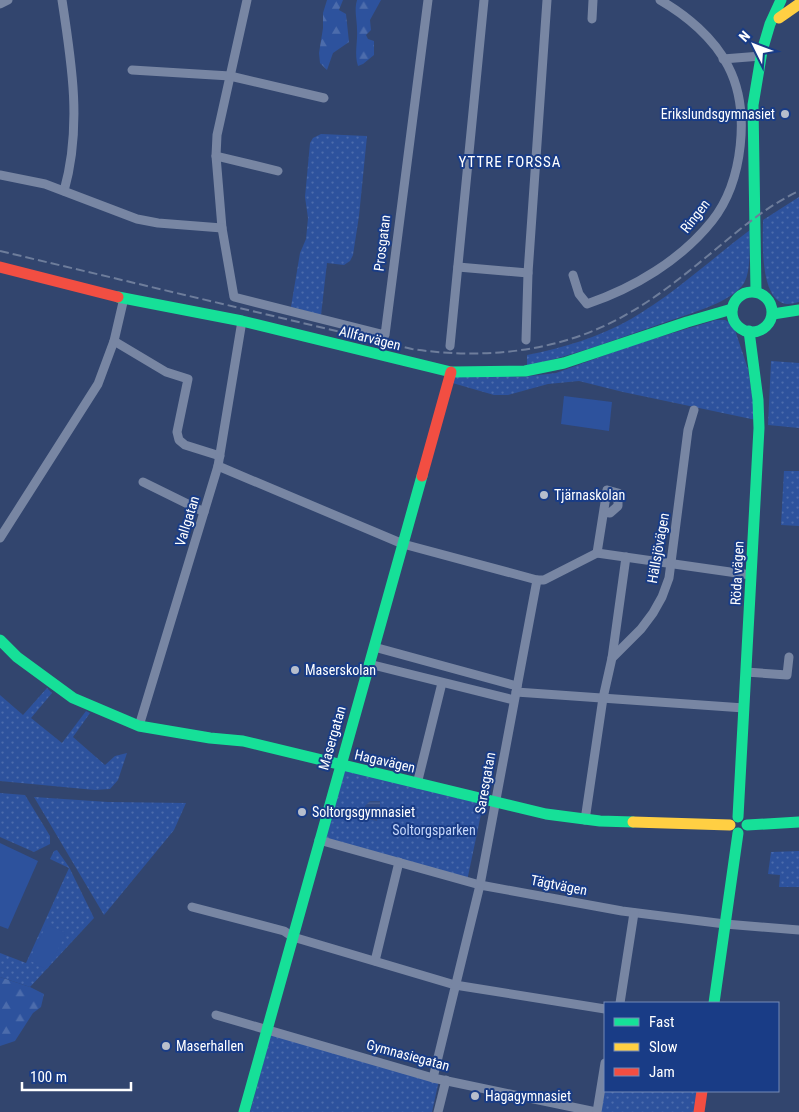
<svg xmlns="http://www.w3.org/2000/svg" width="799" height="1112" viewBox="0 0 799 1112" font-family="'Roboto Condensed',sans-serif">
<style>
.green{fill:url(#green-dots)}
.forest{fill:url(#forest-firs)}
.pitch{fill:#2d529d}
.water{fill:url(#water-rules)}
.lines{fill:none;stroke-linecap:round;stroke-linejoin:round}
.street{stroke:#7886a3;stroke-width:9}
.fast{stroke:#16e098;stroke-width:11}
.slow{stroke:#ffcf43;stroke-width:11}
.jam{stroke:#f24e42;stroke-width:11}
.rail{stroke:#6e7d9b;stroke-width:2;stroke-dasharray:9 4;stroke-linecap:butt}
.poi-dot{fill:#b7becc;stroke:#193c86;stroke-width:2}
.labels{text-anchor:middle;stroke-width:4;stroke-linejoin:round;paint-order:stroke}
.poi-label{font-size:14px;fill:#fff;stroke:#193c86;text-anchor:start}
.street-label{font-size:14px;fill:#fff;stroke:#193c86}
.park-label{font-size:14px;fill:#c5d6f9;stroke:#193c86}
.neighbourhood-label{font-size:15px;letter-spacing:1px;fill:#fff;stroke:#193c86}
</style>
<defs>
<pattern id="green-dots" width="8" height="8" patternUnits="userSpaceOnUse" patternTransform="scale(1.25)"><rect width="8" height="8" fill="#2d529d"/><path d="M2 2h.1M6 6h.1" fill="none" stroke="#4c6cac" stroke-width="1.8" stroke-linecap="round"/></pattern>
<pattern id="forest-firs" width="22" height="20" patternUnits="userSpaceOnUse" patternTransform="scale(1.25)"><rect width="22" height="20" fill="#2d529d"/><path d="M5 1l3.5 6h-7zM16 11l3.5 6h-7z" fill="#4c6cac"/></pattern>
<pattern id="water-rules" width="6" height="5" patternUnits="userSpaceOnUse" patternTransform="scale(1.25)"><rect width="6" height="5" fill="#324b82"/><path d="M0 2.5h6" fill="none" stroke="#516695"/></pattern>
</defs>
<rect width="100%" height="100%" fill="#32456e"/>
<!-- green -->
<g class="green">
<polygon points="321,134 367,136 359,216 353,255 350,261 344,265 327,263 321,315 291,307 300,253 306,239 308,218 305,197 310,143 313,138"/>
<path d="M799 197V302C795 303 791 304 787 304 759 301 763 240 763 220Z"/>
<path d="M750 230C749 245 752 274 742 286 727 304 688 314 666 322 620 338 575 355 527 366V355C563 348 599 337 631 319 674 294 710 260 750 230Z"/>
<polygon points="716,320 725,320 730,323 735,330 748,369 756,420 623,392 579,381 548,384 508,395 494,395 449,382 454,373 522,377 556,373 633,345"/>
<polygon points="771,361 799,363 799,428 768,425"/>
<polygon points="784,471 799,471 799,526 781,525"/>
<polygon points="47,688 52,693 31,718 62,743 86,711 90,713 73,737 105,765 115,756 127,753 118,780 110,789 95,790 0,781 0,695 23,715"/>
<polygon points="340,765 484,800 467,881 319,840"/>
<polygon points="0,793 25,795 50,836 50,844 34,852 0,837"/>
<polygon points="34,797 108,802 186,803 174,830 104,915"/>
<polygon points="57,850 69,867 94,918 30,987 0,977 0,953 26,963 69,868 50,859 54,851"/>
<polygon points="799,851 799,887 779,887 780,875 768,874 771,852"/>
<polygon points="271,1034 439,1080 432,1112 250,1112"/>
<polygon points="605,1063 605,1091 702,1091 699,1112 597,1112"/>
</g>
<!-- forest -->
<g class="forest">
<polygon points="327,0 343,0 339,10 346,14 349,42 333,53 327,70 320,63 319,53 323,28 323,13"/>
<path d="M357 0H381L370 20 371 30 366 35 368 39 374 41V55L363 64 358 66C354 54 358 41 357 29 357 19 354 10 357 0Z"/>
<polygon points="0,977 30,987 44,994 41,1007 33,1013 15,1041 0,1046"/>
</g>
<!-- pitch -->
<g class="pitch">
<polygon points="564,396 612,402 609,431 561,424"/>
<polygon points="0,843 38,861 8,929 0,926"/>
<polygon points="48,925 64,932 65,936 48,968 45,969 29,960 46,926"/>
</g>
<!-- water -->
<polygon class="water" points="370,801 380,801 380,810 377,821 368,819 366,815 365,806"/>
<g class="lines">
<!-- street -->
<g class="street">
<path d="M62 0C72 64 82 128 64 191"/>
<polyline points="247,0 217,135 216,156 222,228 234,297 385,335 428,0"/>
<polyline points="0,4 8,0"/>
<polyline points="592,19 593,0"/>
<polyline points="723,59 761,56"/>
<polyline points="132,70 230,76 324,98"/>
<polyline points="216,156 278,171"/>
<polyline points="0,175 45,184 137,219 158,223 222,228"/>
<polyline points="458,267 528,273"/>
<path d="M573 275 579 294 587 304C634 288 681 260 712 221 743 182 751 110 728 66 714 38 686 15 660 0"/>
<polyline points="526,340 528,273 547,0"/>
<polyline points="114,341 166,372 188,379 177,432 179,440 185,445 220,456"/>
<polyline points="450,346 484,0"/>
<polyline points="218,466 403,544 537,580 544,580 597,553 751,575"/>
<polyline points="143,482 204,512"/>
<polyline points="0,538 98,384 114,341 124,298"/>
<polyline points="597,553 607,490 618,493 618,506 610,513 605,512"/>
<polyline points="374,647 517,686"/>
<polyline points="612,658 626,557"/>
<polyline points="369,664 514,700"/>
<polyline points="746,672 787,675 789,657"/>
<polyline points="516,692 744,708"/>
<polyline points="139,726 218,466 242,321"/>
<polyline points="417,784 442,683"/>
<polyline points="585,820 603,698 612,658 641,629 653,613 662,597 669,578 688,430 694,410"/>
<polyline points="319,840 480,885 622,911 725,924 799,930"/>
<polyline points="192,907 284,931 293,937 455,985 605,1009"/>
<polyline points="375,961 399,862"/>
<polyline points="620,1003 634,913"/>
<polyline points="216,1015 433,1078 596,1112"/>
<polyline points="433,1078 480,885 537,580"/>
<polyline points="438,1112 446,1080"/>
<polyline points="597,1112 605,1063"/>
</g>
<!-- fast -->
<g class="fast">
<polyline points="756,292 753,105 762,51 770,24 781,0"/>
<circle cx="752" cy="312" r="20"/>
<polyline points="118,297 242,321 451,372 525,371 564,363 687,322 732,309"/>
<polyline points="773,314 799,310"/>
<polyline points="0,640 17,657 73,698 139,726 210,738 243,741 546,814 600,821 633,822"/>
<polyline points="738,817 759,428 758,400 749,331"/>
<polyline points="747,825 799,822"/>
<polyline points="714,1003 738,833"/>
<polyline points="244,1112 422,476"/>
</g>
<!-- slow -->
<g class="slow">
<polyline points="779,18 799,4"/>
<polyline points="633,822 730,825"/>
</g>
<!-- jam -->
<g class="jam">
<polyline points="0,267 118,297"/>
<polyline points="422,476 451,372"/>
<polyline points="699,1112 702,1091"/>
</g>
<!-- rail -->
<path class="rail" d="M0 251 412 349C486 360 563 352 629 313 652 300 673 284 694 267 727 241 760 209 799 191"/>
</g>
<!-- markers -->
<g class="poi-dot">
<circle cx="785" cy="114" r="5"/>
<circle cx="544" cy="495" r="5"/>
<circle cx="295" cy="670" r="5"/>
<circle cx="302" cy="812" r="5"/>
<circle cx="166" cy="1046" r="5"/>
<circle cx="475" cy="1096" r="5"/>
</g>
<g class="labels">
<!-- poi labels -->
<g class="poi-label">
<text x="775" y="119" text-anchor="end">Erikslundsgymnasiet</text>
<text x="554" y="500">Tjärnaskolan</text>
<text x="305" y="675">Maserskolan</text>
<text x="312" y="817">Soltorgsgymnasiet</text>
<text x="176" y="1051">Maserhallen</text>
<text x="485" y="1101">Hagagymnasiet</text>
</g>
<!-- street labels -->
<g class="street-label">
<text transform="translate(695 216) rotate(-52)" y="5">Ringen</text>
<text transform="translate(382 243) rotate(-83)" y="5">Prosgatan</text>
<text transform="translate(370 338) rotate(14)" y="5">Allfarvägen</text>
<text transform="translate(187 521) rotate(-73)" y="5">Vallgatan</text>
<text transform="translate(658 548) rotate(-80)" y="5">Hällsjövägen</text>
<text transform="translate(737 573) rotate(-87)" y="5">Röda vägen</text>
<text transform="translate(332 738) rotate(-74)" y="5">Masergatan</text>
<text transform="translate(385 761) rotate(13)" y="5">Hagavägen</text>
<text transform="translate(485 783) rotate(-80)" y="5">Saresgatan</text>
<text transform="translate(559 885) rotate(11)" y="5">Tägtvägen</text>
<text transform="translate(408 1055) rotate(15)" y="5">Gymnasiegatan</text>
</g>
<!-- park labels -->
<g class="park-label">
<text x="434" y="835">Soltorgsparken</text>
</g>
<!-- neighbourhood labels -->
<g class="neighbourhood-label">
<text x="510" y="167">YTTRE FORSSA</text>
</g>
</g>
<!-- legend -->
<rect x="604" y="1002" width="175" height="90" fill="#193c86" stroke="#758ab6"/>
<rect x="614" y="1018" width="25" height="8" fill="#16e098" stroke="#758ab6"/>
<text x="649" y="1027" font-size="15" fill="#ffffff">Fast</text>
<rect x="614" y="1043" width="25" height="8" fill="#ffcf43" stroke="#758ab6"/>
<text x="649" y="1052" font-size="15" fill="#ffffff">Slow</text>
<rect x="614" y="1068" width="25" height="8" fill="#f24e42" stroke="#758ab6"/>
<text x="649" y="1077" font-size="15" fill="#ffffff">Jam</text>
<!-- north arrow -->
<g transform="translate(754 45) rotate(312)" stroke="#193c86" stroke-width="4" paint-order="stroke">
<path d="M0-4L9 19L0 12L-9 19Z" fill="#ffffff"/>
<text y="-8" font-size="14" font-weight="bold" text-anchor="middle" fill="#ffffff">N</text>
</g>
<!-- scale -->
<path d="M22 1082v8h109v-8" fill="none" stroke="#ffffff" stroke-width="2.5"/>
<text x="30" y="1082" font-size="15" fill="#ffffff" stroke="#193c86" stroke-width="4" paint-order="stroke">100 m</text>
</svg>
